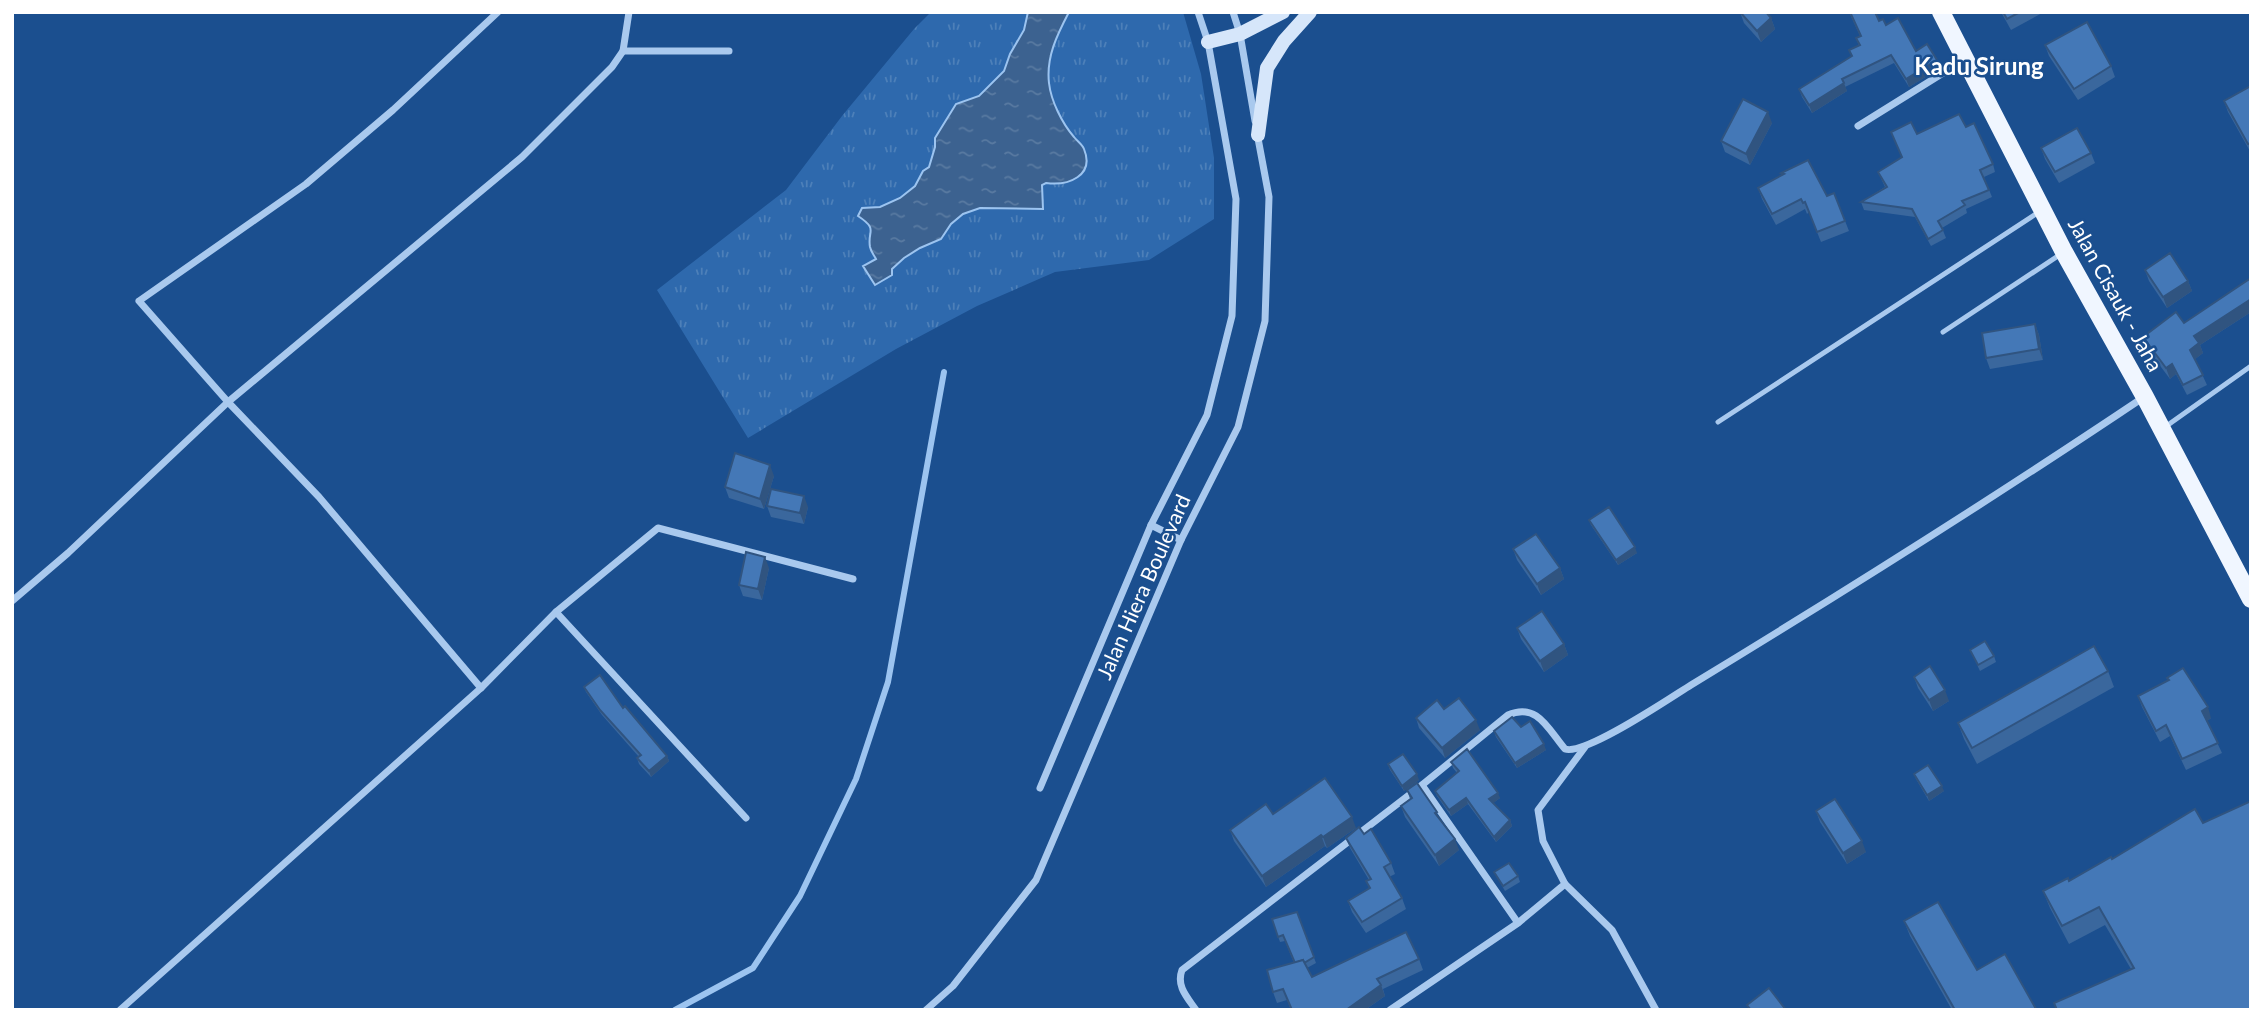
<svg xmlns="http://www.w3.org/2000/svg" width="2263" height="1022" viewBox="0 0 2263 1022" font-family="Lato,sans-serif">
<style>
.park{fill:url(#park-tufts)}
.water{fill:url(#water-ripples);stroke:#9cc4f0;stroke-width:2}
.lines{fill:none;stroke-linecap:round;stroke-linejoin:round}
.stream{stroke:#9cc4f0;stroke-width:6}
.service{stroke:#a9c9ee;stroke-width:5}
.minor{stroke:#a9c9ee;stroke-width:7}
.secondary{stroke:#d6e6fa;stroke-width:14}
.primary{stroke:#f0f6ff;stroke-width:18}
.wall{fill:#3a679d}
.shaded-wall{fill:#305480}
.building{fill:#4478b7;stroke:#305480;stroke-width:2}
.labels{text-anchor:middle;stroke-width:5;stroke-linejoin:round;paint-order:stroke}
.street-label{font-size:21px;fill:#fff;stroke:#1b4f8f}
.quarter-label{font-size:24px;font-weight:bold;fill:#fff;stroke:#1b4f8f}
</style>
<defs>
<pattern id="park-tufts" width="24" height="20" patternUnits="userSpaceOnUse" patternTransform="scale(1.75)"><rect width="24" height="20" fill="#2e69ad"/><path d="M3 7l-1-3M5 7V3M7 7l1-3M15 17l-1-3M17 17v-4M19 17l1-3" fill="none" stroke="#4d80b9"/></pattern>
<pattern id="water-ripples" width="26" height="14" patternUnits="userSpaceOnUse" patternTransform="scale(1.75)"><rect width="26" height="14" fill="#3c6290"/><path d="M2 4q2-2 4 0t4 0M15 11q2-2 4 0t4 0" fill="none" stroke="#597aa1"/></pattern>
</defs>
<rect width="100%" height="100%" fill="#1b4f8f"/>
<!-- park -->
<polygon class="park" points="931,12 1183,12 1201,74 1214,158 1214,219 1149,260 1055,272 977,306 896,349 748,438 657,290 786,190 842,116 914,29"/>
<!-- water -->
<path class="water" d="M1028 12H1069C1057 35 1046 57 1049 83 1051 101 1062 123 1074 137 1077 141 1082 144 1084 149 1095 176 1068 186 1046 183L1042 185 1043 209 980 208 963 214 951 224 941 239 920 248 904 258 892 269V275L875 285 863 266 876 259C874 255 871 252 870 247 867 230 879 230 858 216L862 208 880 207 900 198 915 186 923 171 929 167 935 147V138L956 104 979 96 1004 71 1010 54 1024 30Z"/>
<g class="lines">
<!-- stream -->
<polyline class="stream" points="675,1010 753,968 800,896 856,779 888,682 944,372"/>
<!-- service -->
<g class="service">
<polyline points="1943,332 2061,254"/>
<polyline points="1718,422 2039,212"/>
<polyline points="2165,427 2251,366"/>
</g>
<!-- minor -->
<g class="minor">
<polyline points="1233,12 1240,34 1255,121"/>
<polyline points="623,51 729,51"/>
<polyline points="1858,126 1964,60"/>
<polyline points="1151,525 1181,540"/>
<polyline points="12,601 68,553 228,402 522,157 612,67 623,51 629,12"/>
<polyline points="556,612 746,818"/>
<polyline points="481,688 319,497 228,402 139,301 306,184 393,110 498,12"/>
<polyline points="1422,785 1518,923"/>
<polyline points="1040,788 1151,525 1207,415 1232,316 1236,199 1208,42 1198,12"/>
<polyline points="1565,884 1612,930 1656,1010"/>
<polyline points="120,1010 481,688 556,612 658,528 853,579"/>
<polyline points="926,1010 953,986 1036,880 1181,540 1238,427 1265,321 1269,197 1257,133"/>
<path d="M1196 1010C1187 997 1176 986 1182 970L1422 785 1508 715C1537 702 1548 729 1565 749 1585 756 1670 698 1691 685 1844 592 1995 497 2144 397"/>
<polyline points="1390,1010 1518,923 1565,884 1543,841 1538,810 1585,747"/>
</g>
<!-- secondary -->
<g class="secondary">
<polyline points="1208,42 1240,34 1283,12"/>
<polyline points="1258,135 1267,68 1284,41 1310,12"/>
</g>
<!-- primary -->
<polyline class="primary" points="1941,12 2064,252 2145,397 2251,599"/>
</g>
<!-- wall -->
<g class="wall">
<polygon points="1740,12 1771,18 1775,29 1761,42 1744,23"/>
<polygon points="1849,12 1875,12 1879,21 1916,51 1940,68 1909,87 1894,63 1845,87 1847,91 1812,113 1802,97 1799,89 1852,56 1849,50 1859,46 1856,38 1860,36"/>
<polygon points="2001,12 2044,12 2011,30"/>
<polygon points="2045,45 2111,66 2115,77 2078,100 2049,56"/>
<polygon points="2251,86 2251,153 2228,112 2224,101"/>
<polygon points="1772,123 1750,165 1725,152 1721,141"/>
<polygon points="1966,127 1993,164 1995,172 1984,177 1992,197 1966,209 1967,213 1942,228 1946,238 1931,246 1915,217 1864,210 1861,202 1885,187 1878,172 1901,158 1917,134"/>
<polygon points="2041,148 2091,153 2095,163 2059,183 2045,159"/>
<polygon points="1781,173 1827,196 1834,193 1849,231 1821,242 1809,212 1807,214 1805,209 1776,225 1762,199 1758,188 1782,176"/>
<polygon points="2145,270 2188,281 2192,291 2167,308 2149,281"/>
<polygon points="2251,278 2251,312 2200,345 2203,353 2195,359 2207,385 2187,395 2176,374 2170,379 2146,347 2143,337 2184,323"/>
<polygon points="2035,324 2039,335 2043,360 1990,369 1986,358"/>
<polygon points="774,476 764,509 729,498 725,487"/>
<polygon points="767,506 808,507 804,524 771,517"/>
<polygon points="1589,520 1637,553 1618,565 1591,525"/>
<polygon points="1513,549 1560,568 1564,579 1541,595 1517,560"/>
<polygon points="769,568 762,600 743,596 739,585"/>
<polygon points="1517,628 1564,644 1568,655 1544,672 1521,639"/>
<polygon points="1970,650 1994,656 1996,662 1980,671"/>
<polygon points="2108,671 2114,687 1977,764 1964,739 1958,723"/>
<polygon points="1914,677 1949,701 1933,711 1918,688"/>
<polygon points="584,687 623,708 667,756 669,761 651,777 639,764 637,758 639,757 602,715 586,692"/>
<polygon points="2138,696 2211,718 2207,721 2222,753 2186,770 2170,736 2160,742 2142,707"/>
<polygon points="1444,709 1480,730 1445,758 1419,728 1416,718"/>
<polygon points="1521,727 1546,750 1517,768 1496,737 1494,731"/>
<polygon points="1451,762 1500,798 1493,803 1510,820 1512,826 1496,842 1468,804 1451,816 1437,796 1435,791 1457,773 1453,768"/>
<polygon points="1388,764 1419,780 1404,791 1390,770"/>
<polygon points="1914,774 1944,791 1929,801 1916,779"/>
<polygon points="1407,790 1439,818 1459,850 1439,866 1405,817 1401,806 1410,799"/>
<polygon points="1816,811 1866,852 1847,864 1820,822"/>
<polygon points="1273,814 1356,828 1327,848 1325,846 1266,887 1234,841 1230,830"/>
<polygon points="1364,834 1391,863 1395,874 1389,877 1402,898 1406,909 1366,933 1352,912 1348,901 1369,888 1366,881 1369,880 1350,848 1346,838"/>
<polygon points="1494,872 1518,876 1520,882 1505,891"/>
<polygon points="2069,881 2251,1010 2131,969 2105,925 2069,944 2050,908 2043,891"/>
<polygon points="1297,912 1316,963 1307,968 1312,977 1419,959 1423,970 1383,989 1385,996 1365,1010 1291,1010 1287,1000 1277,1003 1273,992 1294,963 1285,941 1280,942 1272,919"/>
<polygon points="1904,921 1977,970 2036,1010 1952,1010 1910,936"/>
</g>
<!-- shaded-wall -->
<g class="shaded-wall">
<polygon points="1771,18 1775,29 1761,42 1757,31"/>
<polygon points="1937,60 1940,68 1909,87 1906,79"/>
<polygon points="1844,83 1847,91 1812,113 1809,105"/>
<polygon points="1768,112 1772,123 1750,165 1746,154"/>
<polygon points="2188,281 2192,291 2167,308 2163,297"/>
<polygon points="2251,299 2251,312 2200,345 2203,353 2194,360 2190,350 2194,336"/>
<polygon points="2035,324 2039,335 2043,360 2039,349"/>
<polygon points="2172,364 2176,374 2170,379 2166,368"/>
<polygon points="770,465 774,476 764,509 760,499"/>
<polygon points="804,496 808,507 804,524 800,513"/>
<polygon points="1635,547 1637,553 1618,565 1616,560"/>
<polygon points="765,557 769,568 762,600 758,589"/>
<polygon points="1560,568 1564,579 1541,595 1537,584"/>
<polygon points="1564,644 1568,655 1544,672 1540,661"/>
<polygon points="1945,690 1949,701 1933,711 1929,700"/>
<polygon points="2208,707 2211,718 2206,722 2202,711"/>
<polygon points="1476,720 1480,730 1445,758 1442,748"/>
<polygon points="1544,744 1546,750 1517,768 1515,763"/>
<polygon points="667,756 669,761 651,777 649,771"/>
<polygon points="1417,774 1419,780 1404,791 1402,786"/>
<polygon points="1942,786 1944,791 1929,801 1927,795"/>
<polygon points="1498,793 1500,798 1491,805 1489,799"/>
<polygon points="1466,798 1468,804 1451,816 1449,810"/>
<polygon points="1352,817 1356,828 1327,848 1323,837"/>
<polygon points="1510,820 1512,826 1496,842 1494,837"/>
<polygon points="1321,835 1325,846 1266,887 1262,876"/>
<polygon points="1455,839 1459,850 1439,866 1435,855"/>
<polygon points="1862,841 1866,852 1847,864 1843,853"/>
<polygon points="1381,985 1385,996 1365,1010 1346,1010"/>
</g>
<!-- building -->
<g class="building">
<polygon points="1740,12 1766,12 1771,18 1757,31"/>
<polygon points="1850,12 1875,12 1879,21 1883,19 1886,25 1898,18 1916,51 1927,44 1937,60 1906,79 1891,55 1842,79 1844,83 1809,105 1799,89 1852,56 1849,50 1860,45 1856,38 1861,36"/>
<polygon points="2003,12 2020,12 2007,19"/>
<polygon points="2087,22 2111,66 2074,89 2045,45"/>
<polygon points="2251,86 2251,143 2248,144 2224,101"/>
<polygon points="1743,99 1768,112 1746,154 1721,141"/>
<polygon points="1959,114 1966,127 1974,123 1993,164 1980,170 1989,190 1962,201 1965,205 1938,221 1943,230 1928,239 1912,209 1861,202 1887,187 1878,172 1902,157 1891,132 1911,122 1917,134"/>
<polygon points="2077,128 2091,153 2055,172 2041,148"/>
<polygon points="1808,160 1827,196 1834,193 1845,221 1817,232 1805,202 1803,203 1801,199 1772,214 1758,188 1784,174 1781,173"/>
<polygon points="2170,253 2188,281 2163,297 2145,270"/>
<polygon points="2251,278 2251,299 2194,336 2199,343 2190,350 2203,375 2183,385 2172,364 2166,368 2143,337 2176,312 2184,323"/>
<polygon points="2035,324 2039,349 1986,358 1982,333"/>
<polygon points="735,453 770,465 760,499 725,487"/>
<polygon points="771,489 804,496 800,513 767,506"/>
<polygon points="1609,507 1635,547 1616,560 1589,520"/>
<polygon points="1536,534 1560,568 1537,584 1513,549"/>
<polygon points="746,552 765,557 758,589 739,585"/>
<polygon points="1542,611 1564,644 1540,661 1517,628"/>
<polygon points="1985,641 1994,656 1978,665 1970,650"/>
<polygon points="2094,646 2108,671 1972,748 1958,723"/>
<polygon points="1930,666 1945,690 1929,700 1914,677"/>
<polygon points="2183,668 2208,707 2202,711 2218,743 2182,759 2166,725 2156,731 2138,696 2169,680 2167,678"/>
<polygon points="600,675 623,708 625,706 667,756 649,771 637,758 641,755 600,710 584,687"/>
<polygon points="1459,698 1476,720 1442,748 1416,718 1437,700 1444,709"/>
<polygon points="1512,717 1521,727 1530,721 1544,744 1515,763 1494,731"/>
<polygon points="1467,749 1498,793 1489,799 1510,820 1494,837 1466,798 1449,810 1435,791 1459,771 1451,762"/>
<polygon points="1403,754 1417,774 1402,786 1388,764"/>
<polygon points="1928,765 1942,786 1927,795 1914,774"/>
<polygon points="1325,778 1352,817 1323,837 1321,835 1262,876 1230,830 1266,804 1273,814"/>
<polygon points="1417,783 1437,812 1435,813 1455,839 1435,855 1401,806 1412,798 1407,790"/>
<polygon points="1835,799 1862,841 1843,853 1816,811"/>
<polygon points="2251,801 2251,1010 2057,1010 2054,1003 2134,968 2099,907 2062,926 2043,891 2068,878 2069,881 2111,857 2112,859 2195,809 2203,823"/>
<polygon points="1359,827 1364,834 1371,829 1391,863 1384,867 1402,898 1362,922 1348,901 1370,888 1366,881 1371,879 1346,838"/>
<polygon points="1509,863 1518,876 1503,886 1494,872"/>
<polygon points="1938,902 1977,970 2005,954 2036,1009 1955,1010 1904,921"/>
<polygon points="1297,912 1314,957 1304,963 1303,960 1295,963 1283,935 1278,937 1272,919"/>
<polygon points="1406,932 1419,959 1377,979 1381,985 1346,1010 1292,1010 1283,989 1273,992 1267,970 1303,960 1312,977"/>
<polygon points="1769,988 1786,1010 1751,1010 1747,1005"/>
</g>
<g class="labels">
<!-- street labels -->
<g class="street-label">
<text transform="translate(2115 295) rotate(61)" y="7">Jalan Cisauk - Jaha</text>
<text transform="translate(1144 587) rotate(-66)" y="7">Jalan Hiera Boulevard</text>
</g>
<!-- quarter labels -->
<g class="quarter-label">
<text x="1979" y="75">Kadu Sirung</text>
</g>
</g>
<!-- border -->
<rect width="2263" height="1022" fill="none" stroke="#ffffff" stroke-width="28"/>
</svg>
